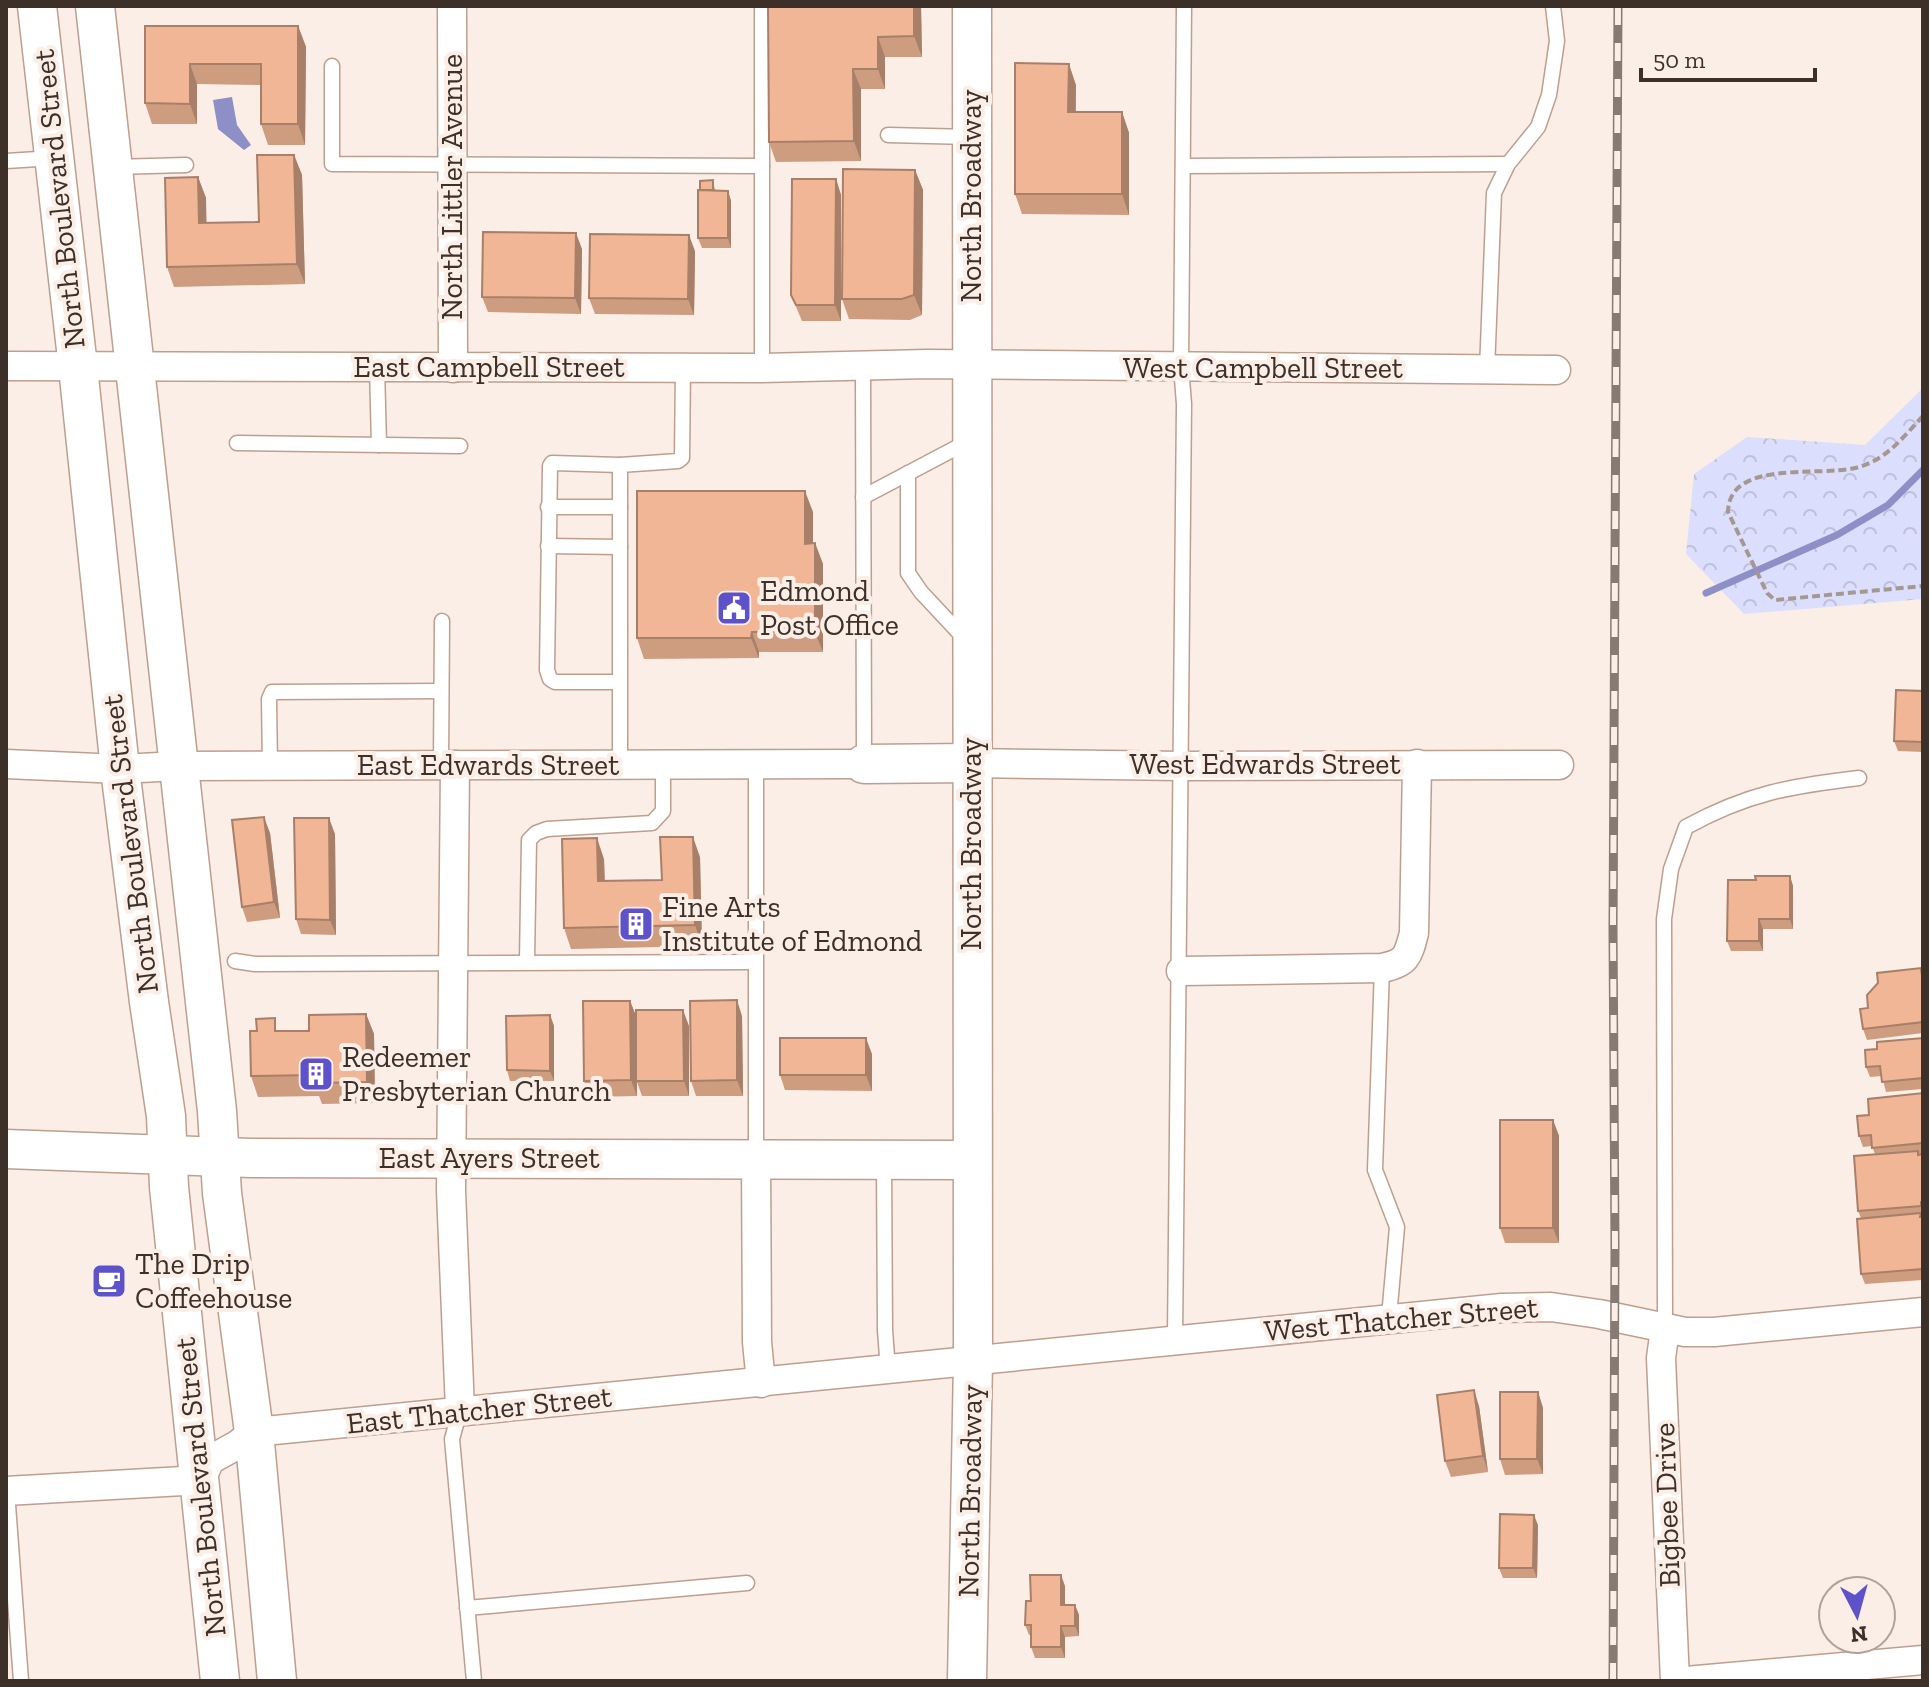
<svg xmlns="http://www.w3.org/2000/svg" width="1929" height="1687" viewBox="0 0 1929 1687" font-family="'Zilla Slab',serif">
<style>
.park{fill:url(#park-crowns)}
.water{fill:#8d8fc6}
.lines{fill:none;stroke-linecap:round;stroke-linejoin:round}
.stream{stroke:#8d8fc6;stroke-width:7}
.lane-casing{stroke:#bd9f8f;stroke-width:17}
.street-casing{stroke:#bd9f8f;stroke-width:31}
.secondary-casing{stroke:#bd9f8f;stroke-width:41}
.path{stroke:#a49891;stroke-width:4;stroke-dasharray:8 4;stroke-linecap:butt}
.lane{stroke:#fff;stroke-width:14}
.street{stroke:#fff;stroke-width:28}
.secondary{stroke:#fff;stroke-width:38}
.rail-casing{stroke:#867a73;stroke-width:9}
.rail{stroke:#fbeee7;stroke-width:6;stroke-dasharray:18;stroke-linecap:butt}
.wall{fill:#ce9d80}
.shaded-wall{fill:#a87f68}
.building{fill:#f0b695;stroke:#a87f68;stroke-width:2}
.labels{text-anchor:middle;stroke-width:8;stroke-linejoin:round;paint-order:stroke}
.street-label{font-size:30px;fill:#3c3029;stroke:#fbeee7}
.poi-label{font-size:30px;fill:#3c3029;stroke:#fbeee7;text-anchor:start}
</style>
<defs>
<pattern id="park-crowns" width="20" height="18" patternUnits="userSpaceOnUse" patternTransform="scale(2)"><rect width="20" height="18" fill="#dcdefd"/><path d="M2 6a3 3 0 1 1 6 0M12 15a3 3 0 1 1 6 0" fill="none" stroke="#bebfd9"/></pattern>
</defs>
<rect width="100%" height="100%" fill="#fbeee7"/>
<!-- park -->
<polygon class="park" points="1923,388 1923,599 1744,614 1686,554 1694,474 1747,437 1865,445"/>
<!-- water -->
<polygon class="water" points="232,97 237,125 251,145 244,150 218,129 213,100"/>
<g class="lines">
<!-- stream -->
<polyline class="stream" points="1706,593 1837,535 1888,505 1923,470"/>
<defs>
<g id="lane">
<polyline points="762,6 762,368"/>
<polyline points="332,66 332,164 762,166"/>
<polyline points="888,135 971,137"/>
<polyline points="6,161 54,158"/>
<polyline points="1183,166 1508,164"/>
<polyline points="114,167 186,165"/>
<polyline points="863,365 864,761"/>
<polyline points="377,367 379,445"/>
<polyline points="1487,370 1494,193 1508,164 1538,127 1549,95 1557,41 1553,6"/>
<polyline points="237,443 460,446"/>
<polyline points="908,473 908,573 921,592 965,639"/>
<polyline points="863,497 971,440"/>
<polyline points="548,507 620,507"/>
<polyline points="548,546 620,547"/>
<polyline points="619,682 555,682 550,679 547,670 550,466 552,463 620,465"/>
<polyline points="620,764 620,465 678,461 682,458 683,367"/>
<polyline points="441,765 442,621"/>
<polyline points="270,766 269,699 272,692 441,691"/>
<polyline points="235,961 255,964 755,962"/>
<polyline points="527,961 529,840 536,833 547,829 652,823 663,811 663,764"/>
<polyline points="1382,968 1375,1170 1397,1227 1389,1317"/>
<polyline points="756,1157 756,764"/>
<polyline points="884,1162 885,1330 888,1370"/>
<path d="M1665 1329 1664 919 1671 869 1686 827C1748 793 1791 786 1859 778"/>
<polyline points="1175,1339 1184,404 1181,366 1184,6"/>
<polyline points="460,1410 452,1439 474,1681"/>
<polyline points="7,1491 21,1681"/>
<polyline points="467,1608 747,1583"/>
</g>
<g id="street">
<polyline points="452,6 453,368"/>
<polyline points="6,366 762,368 927,364 1556,370"/>
<polyline points="971,763 1182,766 1559,765"/>
<polyline points="6,764 120,769 179,766 864,764"/>
<polyline points="455,765 451,1191 460,1410"/>
<path d="M1181 971 1382 968C1407 963 1408 956 1414 933L1417 764"/>
<polyline points="756,1157 757,1342 761,1383"/>
<polyline points="1665,1329 1661,1358 1675,1681"/>
<polyline points="6,1491 201,1480 210,1460 237,1445 254,1432 1502,1308 1551,1307 1599,1314 1685,1332 1714,1332 1923,1312"/>
<polyline points="1686,1681 1923,1660"/>
</g>
<g id="secondary">
<polyline points="37,6 78,367 120,769 149,1002 166,1116 169,1187 220,1681"/>
<polyline points="95,6 217,1111 222,1193 254,1432 277,1681"/>
<polyline points="864,764 971,763"/>
<polyline points="6,1149 251,1158 971,1160"/>
<polyline points="967,1681 973,1361 972,6"/>
</g>
</defs>
<!-- lane casing -->
<use href="#lane" class="lane-casing"/>
<!-- street casing -->
<use href="#street" class="street-casing"/>
<!-- secondary casing -->
<use href="#secondary" class="secondary-casing"/>
<!-- path -->
<path class="path" d="M1923 416C1903 437 1886 461 1855 468 1818 477 1729 459 1728 512L1767 593 1775 600 1923 586"/>
<!-- lane -->
<use href="#lane" class="lane"/>
<!-- street -->
<use href="#street" class="street"/>
<!-- secondary -->
<use href="#secondary" class="secondary"/>
<defs>
<polyline id="rail" points="1613,1681 1615,1246 1613,929 1618,6"/>
</defs>
<!-- rail casing -->
<use href="#rail" class="rail-casing"/>
<!-- rail -->
<use href="#rail" class="rail"/>
</g>
<!-- wall -->
<g class="wall">
<polygon points="768,6 921,6 922,57 885,57 885,89 861,89 861,161 776,162 769,142"/>
<polygon points="145,26 298,26 306,47 305,145 268,145 261,124 261,85 197,84 197,124 152,124 145,103"/>
<polygon points="1076,85 1076,112 1122,112 1129,133 1129,215 1022,214 1015,194"/>
<polygon points="294,155 302,175 305,284 174,287 167,267 198,177 206,198 206,223 259,222"/>
<polygon points="915,170 923,190 922,315 910,320 849,319 842,299"/>
<polygon points="836,179 841,195 841,321 802,321 791,295"/>
<polygon points="715,186 715,190 728,191 731,201 731,248 702,248 698,238"/>
<polygon points="582,249 581,314 488,312 482,297"/>
<polygon points="695,251 694,315 595,314 589,298"/>
<polygon points="813,512 813,543 815,543 823,564 823,652 759,652 759,658 644,659 637,638"/>
<polygon points="1923,691 1923,752 1898,751 1894,741"/>
<polygon points="270,833 280,918 247,922 242,907"/>
<polygon points="335,834 336,935 301,934 296,919"/>
<polygon points="700,857 702,946 571,949 564,928 604,859 605,881 662,880"/>
<polygon points="1790,876 1793,886 1793,929 1763,929 1763,951 1731,951 1727,941 1756,880"/>
<polygon points="1923,973 1923,1033 1867,1040 1863,1029 1868,1008"/>
<polygon points="630,1001 636,1016 636,1061 689,1026 689,1096 642,1096 637,1082 637,1096 590,1097 584,1081"/>
<polygon points="366,1014 374,1034 375,1103 322,1104 319,1096 258,1097 251,1076 279,1031 309,1031"/>
<polygon points="550,1015 554,1026 554,1081 510,1081 507,1070"/>
<polygon points="742,1016 743,1096 696,1096 691,1081"/>
<polygon points="1923,1038 1923,1089 1886,1092 1882,1076 1870,1077 1866,1067"/>
<polygon points="872,1054 872,1091 785,1090 780,1075"/>
<polygon points="1923,1093 1923,1154 1919,1154 1923,1154 1923,1280 1865,1284 1861,1274 1861,1218 1858,1211 1875,1154 1872,1146 1863,1147 1859,1136 1869,1115"/>
<polygon points="1553,1120 1559,1136 1559,1243 1505,1243 1500,1228"/>
<polygon points="1538,1392 1543,1408 1543,1474 1505,1475 1500,1459"/>
<polygon points="1479,1406 1488,1472 1451,1477 1445,1461"/>
<polygon points="1538,1525 1537,1578 1503,1578 1499,1568"/>
<polygon points="1065,1586 1065,1605 1075,1605 1079,1615 1079,1636 1065,1637 1065,1658 1035,1658 1031,1647 1031,1635 1029,1635 1025,1625 1031,1601"/>
</g>
<!-- shaded-wall -->
<g class="shaded-wall">
<polygon points="914,6 921,6 922,57 914,36"/>
<polygon points="298,26 306,47 305,145 298,124"/>
<polygon points="878,37 885,57 885,89 878,69"/>
<polygon points="190,64 197,84 197,124 190,104"/>
<polygon points="1069,64 1076,85 1075,132 1068,112"/>
<polygon points="853,69 861,89 861,161 854,141"/>
<polygon points="1122,112 1129,133 1129,215 1122,194"/>
<polygon points="294,155 302,175 305,284 297,264"/>
<polygon points="915,170 923,190 922,315 914,295"/>
<polygon points="198,177 206,198 207,244 199,223"/>
<polygon points="836,179 841,195 841,321 835,305"/>
<polygon points="728,191 731,201 731,248 728,238"/>
<polygon points="576,233 582,249 581,314 575,298"/>
<polygon points="689,235 695,251 694,315 688,299"/>
<polygon points="805,491 813,512 813,564 805,544"/>
<polygon points="815,543 823,564 823,652 815,632"/>
<polygon points="752,632 759,652 759,658 751,638"/>
<polygon points="264,817 270,833 280,918 274,902"/>
<polygon points="329,818 335,834 336,935 330,920"/>
<polygon points="693,837 700,857 702,946 695,925"/>
<polygon points="597,838 604,859 605,902 598,881"/>
<polygon points="1790,876 1793,886 1793,929 1790,919"/>
<polygon points="1759,919 1763,929 1763,951 1759,941"/>
<polygon points="737,1000 742,1016 743,1096 737,1080"/>
<polygon points="630,1001 636,1016 637,1096 631,1080"/>
<polygon points="683,1010 689,1026 689,1096 684,1081"/>
<polygon points="366,1014 374,1034 375,1103 367,1082"/>
<polygon points="550,1015 554,1026 554,1081 550,1071"/>
<polygon points="866,1038 872,1054 872,1091 866,1075"/>
<polygon points="1553,1120 1559,1136 1559,1243 1553,1228"/>
<polygon points="1474,1390 1479,1406 1488,1472 1483,1456"/>
<polygon points="1538,1392 1543,1408 1543,1474 1537,1459"/>
<polygon points="1534,1515 1538,1525 1537,1578 1533,1568"/>
<polygon points="1061,1575 1065,1586 1065,1615 1061,1605"/>
<polygon points="1075,1605 1079,1615 1079,1636 1075,1626"/>
<polygon points="1061,1626 1065,1637 1065,1658 1061,1647"/>
</g>
<!-- building -->
<g class="building">
<polygon points="768,6 914,6 914,36 878,37 878,69 853,69 854,141 769,142"/>
<polygon points="145,26 298,26 298,124 261,124 261,64 190,64 190,104 145,103"/>
<polygon points="1015,63 1069,64 1068,112 1122,112 1122,194 1015,194"/>
<polygon points="257,155 294,155 297,264 167,267 165,178 198,177 199,223 259,222"/>
<polygon points="843,169 915,170 914,295 902,299 842,299"/>
<polygon points="792,179 836,179 835,305 796,305 791,295"/>
<polygon points="713,180 713,190 700,190 700,181"/>
<polygon points="698,190 728,191 728,238 698,238"/>
<polygon points="483,232 576,233 575,298 482,297"/>
<polygon points="590,234 689,235 688,299 589,298"/>
<polygon points="637,491 805,491 805,544 815,543 815,632 752,632 751,638 637,638"/>
<polygon points="1896,690 1923,691 1923,742 1894,741"/>
<polygon points="264,817 274,902 242,907 232,820"/>
<polygon points="294,818 329,818 330,920 296,919"/>
<polygon points="660,837 693,837 695,925 564,928 562,839 597,838 598,881 662,880"/>
<polygon points="1755,876 1790,876 1790,919 1759,919 1759,941 1727,941 1728,880 1756,880"/>
<polygon points="1921,968 1923,984 1923,1022 1863,1029 1860,1009 1868,1008 1867,995 1878,983 1877,973"/>
<polygon points="737,1000 737,1080 691,1081 690,1001"/>
<polygon points="583,1001 630,1001 631,1080 584,1081"/>
<polygon points="636,1010 683,1010 684,1081 636,1081"/>
<polygon points="366,1014 367,1082 315,1083 315,1075 251,1076 250,1031 257,1031 256,1019 275,1018 275,1031 309,1031 309,1015"/>
<polygon points="550,1015 550,1071 507,1070 506,1016"/>
<rect x="780" y="1038" width="86" height="37"/>
<polygon points="1923,1038 1923,1078 1882,1082 1880,1066 1866,1067 1865,1050 1877,1049 1877,1042"/>
<polygon points="1923,1093 1923,1143 1872,1148 1871,1135 1859,1136 1857,1116 1869,1115 1868,1099"/>
<rect x="1500" y="1120" width="53" height="108"/>
<polygon points="1918,1151 1918,1155 1923,1154 1923,1202 1921,1202 1921,1206 1858,1211 1854,1156"/>
<polygon points="1921,1213 1920,1217 1923,1217 1923,1269 1861,1274 1857,1219"/>
<polygon points="1474,1390 1483,1456 1445,1461 1437,1395"/>
<polygon points="1500,1392 1538,1392 1537,1459 1500,1459"/>
<polygon points="1500,1514 1534,1515 1533,1568 1499,1568"/>
<polygon points="1030,1575 1061,1575 1061,1605 1075,1605 1075,1626 1061,1626 1061,1647 1031,1647 1031,1625 1025,1625 1026,1601 1031,1601"/>
</g>
<!-- icons -->
<defs>
<symbol id="civic-square" viewBox="-11 -11 22 22"><rect x="-9" y="-9" width="18" height="18" rx="4" fill="#5d52ca" stroke="#fbeee7"/><path d="M-.6-6.5H3V-4.5H.6V-3L4-1V1h2V6H-6V1h2V-1L-.6-3ZM-1.2 2.5V6h2.4V2.5Z" fill="#fff"/></symbol>
<symbol id="building-square" viewBox="-11 -11 22 22"><rect x="-9" y="-9" width="18" height="18" rx="4" fill="#5d52ca" stroke="#fbeee7"/><path d="M-4-6H4V6H1V3H-1V6H-4ZM-2.5-4.3h1.7v1.8h-1.7ZM.8-4.3h1.7v1.8H.8ZM-2.5-1h1.7V.8h-1.7ZM.8-1h1.7V.8H.8Z" fill="#fff"/></symbol>
<symbol id="cafe-square" viewBox="-11 -11 22 22"><rect x="-9" y="-9" width="18" height="18" rx="4" fill="#5d52ca" stroke="#fbeee7"/><path d="M-5.5-4.5H6V0H3Q3 3.5 0 3.5H-2.5Q-5.5 3.5-5.5 0ZM3-3.2v2h1.7v-2ZM-6 4.5H4V6H-6Z" fill="#fff"/></symbol>
</defs>
<g fill-rule="evenodd">
<use href="#civic-square" x="714" y="588" width="40" height="40"/>
<use href="#building-square" x="616" y="904" width="40" height="40"/>
<use href="#building-square" x="296" y="1054" width="40" height="40"/>
<use href="#cafe-square" x="89" y="1261" width="40" height="40"/>
</g>
<g class="labels">
<!-- street labels -->
<g class="street-label">
<text transform="translate(452 187) rotate(-90)" y="10">North Littler Avenue</text>
<text transform="translate(971 196) rotate(-90)" y="10">North Broadway</text>
<text transform="translate(59 199) rotate(-96)" y="10">North Boulevard Street</text>
<text x="489" y="377">East Campbell Street</text>
<text x="1263" y="378">West Campbell Street</text>
<text x="1265" y="774">West Edwards Street</text>
<text x="488" y="775">East Edwards Street</text>
<text transform="translate(130 844) rotate(-97)" y="10">North Boulevard Street</text>
<text transform="translate(971 844) rotate(-90)" y="10">North Broadway</text>
<text x="489" y="1168">East Ayers Street</text>
<text transform="translate(1401 1319) rotate(-5)" y="10">West Thatcher Street</text>
<text transform="translate(479 1410) rotate(-6)" y="10">East Thatcher Street</text>
<text transform="translate(200 1487) rotate(-96)" y="10">North Boulevard Street</text>
<text transform="translate(970 1491) rotate(-89)" y="10">North Broadway</text>
<text transform="translate(1667 1505) rotate(-92)" y="10">Bigbee Drive</text>
</g>
<!-- poi labels -->
<g class="poi-label">
<text x="760" y="601">Edmond<tspan x="760" dy="34">Post Office</tspan></text>
<text x="662" y="917">Fine Arts<tspan x="662" dy="34">Institute of Edmond</tspan></text>
<text x="342" y="1067">Redeemer<tspan x="342" dy="34">Presbyterian Church</tspan></text>
<text x="135" y="1274">The Drip<tspan x="135" dy="34">Coffeehouse</tspan></text>
</g>
</g>
<!-- border -->
<rect width="1929" height="1687" fill="none" stroke="#3c3029" stroke-width="16"/>
<!-- north arrow -->
<g transform="translate(1857 1615) rotate(174)"><circle r="38" fill="#fbeee7" stroke="#afa29b" stroke-width="2"/>
<path d="M0-6L14 30L0 20L-14 30Z" fill="#5d52ca"/>
<text y="-12" font-size="22" font-weight="bold" text-anchor="middle" fill="#3c3029">N</text>
</g>
<!-- scale -->
<path d="M1641 68v12h174v-12" fill="none" stroke="#3c3029" stroke-width="4"/>
<text x="1653" y="68" font-size="24" fill="#3c3029" stroke="#fbeee7" stroke-width="6" paint-order="stroke">50 m</text>
</svg>
